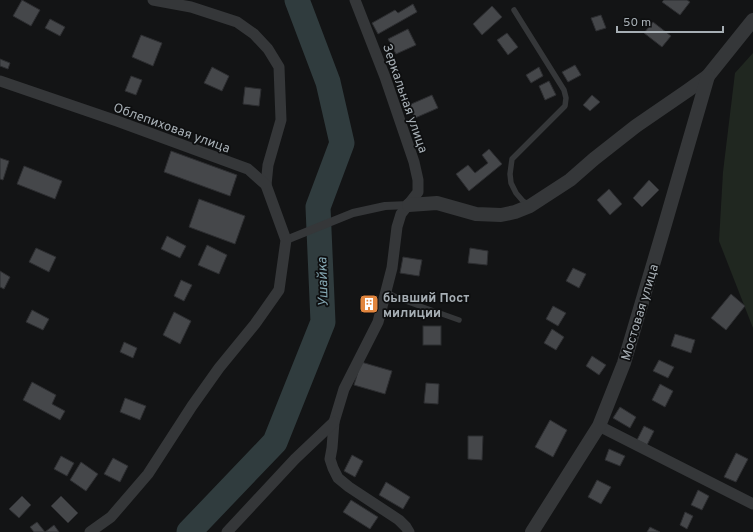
<svg xmlns="http://www.w3.org/2000/svg" width="753" height="532" viewBox="0 0 753 532" font-family="Overpass,sans-serif">
<style>
.green{fill:#202720}
.lines{fill:none;stroke-linecap:round;stroke-linejoin:round}
.river{stroke:#303c3e;stroke-width:25}
.building{fill:#45474a;stroke:#2d2e31}
.service{stroke:#353739;stroke-width:5.5}
.pedestrian{stroke:#353739;stroke-width:8}
.minor{stroke:#353739;stroke-width:11}
.tertiary{stroke:#353739;stroke-width:14}
.labels{text-anchor:middle;stroke-width:3.5;stroke-linejoin:round;paint-order:stroke}
.street-label{font-size:13px;fill:#a6aeb4;stroke:#0e0f10}
.poi-label{font-size:13px;font-weight:bold;fill:#a6aeb4;stroke:#0e0f10;text-anchor:start}
.water-label{font-size:14px;font-style:italic;fill:#80a2ad;stroke:#0e0f10}
</style>
<rect width="100%" height="100%" fill="#131415"/>
<!-- green -->
<polygon class="green" points="753,53 753,328 719,241 723,172 735,73"/>
<g class="lines">
<!-- river -->
<polyline class="river" points="189,532 275,442 323,322 318,207 342,143 328,82 297,0"/>
</g>
<!-- building -->
<g class="building">
<polygon points="22,0 40,10 31,26 13,16"/>
<polygon points="664,0 687,0 690,2 680,15 662,2"/>
<polygon points="413,4 417,12 378,34 372,23 395,10 398,13"/>
<polygon points="492,6 502,17 482,35 473,24"/>
<polygon points="601,15 606,28 596,31 591,18"/>
<polygon points="50,19 65,27 60,36 45,28"/>
<polygon points="653,22 671,36 662,47 644,33"/>
<polygon points="408,29 416,45 396,54 388,39"/>
<polygon points="507,33 518,47 508,55 497,40"/>
<polygon points="141,35 162,43 153,66 132,57"/>
<polygon points="0,59 10,63 8,69 0,66"/>
<polygon points="575,65 581,75 568,82 562,72"/>
<polygon points="212,67 229,76 222,91 204,83"/>
<polygon points="539,67 543,76 531,83 526,75"/>
<polygon points="131,76 142,80 136,95 125,91"/>
<polygon points="549,81 556,95 545,100 539,86"/>
<polygon points="245,87 261,89 259,106 243,104"/>
<polygon points="432,95 438,108 415,118 409,105"/>
<polygon points="592,95 600,102 590,111 583,105"/>
<polygon points="489,149 502,164 469,191 456,174 468,165 475,173 488,163 482,155"/>
<polygon points="171,151 237,175 230,196 164,172"/>
<polygon points="0,158 9,161 3,180 0,179"/>
<polygon points="24,166 62,181 55,199 17,184"/>
<polygon points="649,180 659,190 642,207 633,198"/>
<polygon points="609,189 622,204 610,215 597,200"/>
<polygon points="199,199 245,216 235,244 189,227"/>
<polygon points="167,236 186,246 180,258 161,249"/>
<polygon points="207,245 227,255 219,274 198,265"/>
<polygon points="36,248 56,257 49,272 29,262"/>
<polygon points="470,248 488,251 487,265 468,263"/>
<polygon points="403,257 422,260 419,276 400,273"/>
<polygon points="573,268 586,274 579,288 566,281"/>
<polygon points="0,271 10,277 4,289 0,287"/>
<polygon points="181,280 192,285 184,301 174,296"/>
<polygon points="731,294 745,306 726,330 711,318"/>
<polygon points="366,296 377,301 371,312 361,307"/>
<polygon points="553,306 566,313 558,326 546,319"/>
<polygon points="32,310 49,319 43,330 26,322"/>
<polygon points="174,312 191,321 180,344 163,335"/>
<rect x="423" y="326" width="18" height="19"/>
<polygon points="552,329 564,337 556,350 544,343"/>
<polygon points="675,334 695,340 691,353 671,346"/>
<polygon points="124,342 137,348 133,358 120,352"/>
<polygon points="592,356 606,365 599,375 586,366"/>
<polygon points="659,360 674,367 668,378 653,371"/>
<polygon points="361,362 392,371 385,394 354,385"/>
<polygon points="32,382 56,395 52,404 65,411 60,420 23,400"/>
<polygon points="426,383 439,384 438,404 424,403"/>
<polygon points="660,384 673,391 665,407 652,400"/>
<polygon points="125,398 146,406 140,420 120,412"/>
<polygon points="620,407 636,417 630,428 613,418"/>
<polygon points="550,420 567,430 553,457 535,447"/>
<polygon points="644,426 654,431 647,445 637,440"/>
<polygon points="468,436 483,436 482,460 468,459"/>
<polygon points="609,449 625,456 620,466 605,460"/>
<polygon points="736,453 748,459 736,482 724,477"/>
<polygon points="352,455 363,461 355,477 344,471"/>
<polygon points="61,456 74,463 67,476 54,469"/>
<polygon points="113,458 128,466 120,482 104,474"/>
<polygon points="81,462 98,474 86,491 70,480"/>
<polygon points="597,480 611,487 601,504 588,497"/>
<polygon points="386,482 410,497 403,509 379,495"/>
<polygon points="698,490 709,496 702,510 691,505"/>
<polygon points="22,496 31,505 19,518 9,509"/>
<polygon points="61,496 78,513 68,523 51,506"/>
<polygon points="351,500 378,517 370,529 343,512"/>
<polygon points="685,512 693,516 687,529 680,525"/>
<polygon points="37,522 45,532 54,525 59,532 34,532 30,527"/>
<polygon points="650,527 660,532 647,532"/>
</g>
<g class="lines">
<!-- service -->
<g class="service">
<polyline points="514,10 564,90 566,98 565,106 512,159 510,174 511,183 516,193 522,200 528,205"/>
<polyline points="386,292 400,299 459,320"/>
</g>
<!-- pedestrian -->
<polyline class="pedestrian" points="286,240 353,213 385,206 409,205"/>
<!-- minor -->
<g class="minor">
<polyline points="153,0 191,7 237,22 254,34 268,49 279,67 281,120 268,165 266,185"/>
<polyline points="355,0 385,77 414,162 418,180 418,192 401,214 397,227 392,268 378,322 344,389 334,422 332,448 330,459 333,468 338,478 349,487 399,520 406,527 409,532"/>
<polyline points="0,81 117,121 248,169 266,185 286,240 279,290 255,324 219,368 192,406 148,474 111,517 90,532"/>
<polyline points="599,426 753,504"/>
<polyline points="227,532 295,459 334,422"/>
</g>
<!-- tertiary -->
<g class="tertiary">
<polyline points="409,205 437,203 476,214 501,215 515,212 530,206 570,180 594,159 636,126 687,91 708,76 753,20"/>
<polyline points="532,532 599,426 624,363 663,231 708,76"/>
</g>
</g>
<!-- icons -->
<defs>
<symbol id="building-square" viewBox="-11 -11 22 22"><rect x="-9" y="-9" width="18" height="18" rx="4" fill="#e2863e" stroke="#0e0f10"/><path d="M-4-6H4V6H1V3H-1V6H-4ZM-2.5-4.3h1.7v1.8h-1.7ZM.8-4.3h1.7v1.8H.8ZM-2.5-1h1.7V.8h-1.7ZM.8-1h1.7V.8H.8Z" fill="#fff"/></symbol>
</defs>
<g fill-rule="evenodd">
<use href="#building-square" x="358" y="293" width="22" height="22"/>
</g>
<g class="labels">
<!-- street labels -->
<g class="street-label">
<text transform="translate(406 98) rotate(71)" y="5">Зеркальная улица</text>
<text transform="translate(172 127) rotate(20)" y="5">Облепиховая улица</text>
<text transform="translate(639 312) rotate(-73)" y="5">Мостовая улица</text>
</g>
<!-- poi labels -->
<g class="poi-label">
<text x="383" y="302">бывший Пост<tspan x="383" dy="15">милиции</tspan></text>
</g>
<!-- water labels -->
<g class="water-label">
<text transform="translate(322 282) rotate(-92)" y="5">Ушайка</text>
</g>
</g>
<!-- scale -->
<path d="M617 26v6h106v-6" fill="none" stroke="#a6aeb4" stroke-width="2"/>
<text x="623" y="26" font-size="12" fill="#a6aeb4" stroke="#0e0f10" stroke-width="3" paint-order="stroke">50 m</text>
</svg>
